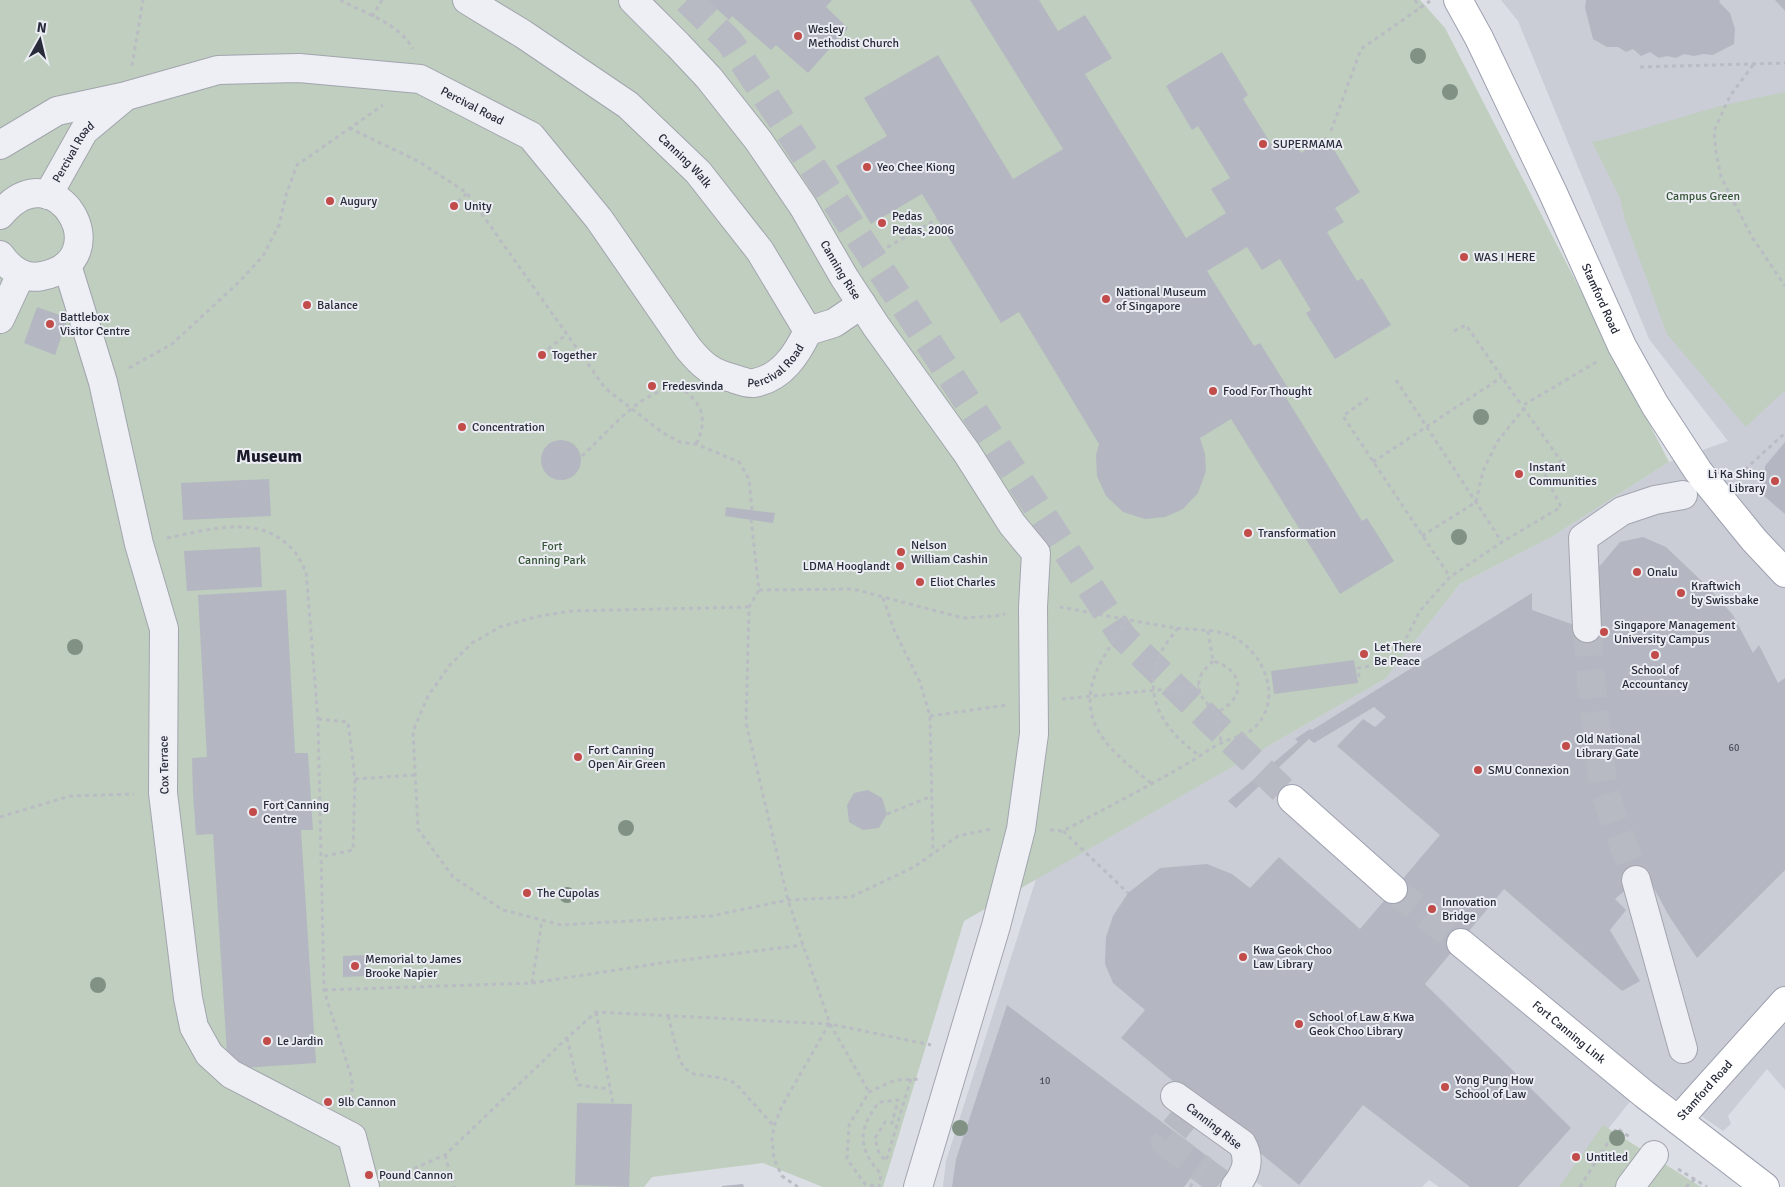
<svg xmlns="http://www.w3.org/2000/svg" width="1785" height="1187" viewBox="0 0 1785 1187" font-family="Signika,sans-serif">
<style>
.built{fill:#cacdd6}
.green{fill:#bfcebe}
.building{fill:#b4b7c1}
.lines{fill:none;stroke-linecap:round;stroke-linejoin:round}
.minor-tunnel{stroke:#b8bac3;stroke-width:28;stroke-dasharray:28 14;stroke-linecap:butt}
.major-tunnel{stroke:#b8bac3;stroke-width:28;stroke-dasharray:28 14;stroke-linecap:butt}
.minor-casing{stroke:#a2a5ae;stroke-width:30}
.major-casing{stroke:#9da1b0;stroke-width:30}
.path{stroke:#babcc4;stroke-width:3;stroke-dasharray:4 4;stroke-linecap:butt}
.minor{stroke:#eeeff4;stroke-width:28}
.major{stroke:#fff;stroke-width:28}
.tree{fill:#819285}
.poi-dot{fill:#c14c4a;stroke:#ebedf3;stroke-width:2}
.labels{text-anchor:middle;stroke-width:4;stroke-linejoin:round;paint-order:stroke}
.number-label{font-size:10px;fill:#4a4e5c}
.poi-label{font-size:12px;fill:#272b3a;stroke:#ebedf3;text-anchor:start}
.street-label{font-size:12px;fill:#272b3a;stroke:#ebedf3}
.park-label{font-size:12px;fill:#365436;stroke:#ebedf3}
.district-label{font-size:18px;font-weight:bold;fill:#1a1c2b;stroke:#ebedf3}
</style>
<rect width="100%" height="100%" fill="#dcdee5"/>
<!-- built -->
<polygon class="built" points="1501,0 1785,0 1785,1090 1767,1069 1728,1116 1731,1124 1723,1131 1648,1079 1562,1187 1439,1187 1429,1180 1422,1187 1263,1187 1239,1170 1225,1187 943,1187 946,1161 1036,879 1385,679 1460,584 1553,536 1669,462 1728,441 1649,339 1518,21"/>
<!-- green -->
<g class="green">
<polygon points="0,0 1420,0 1445,28 1669,462 1553,536 1460,584 1385,679 964,921 883,1187 823,1187 763,1163 652,1177 644,1187 0,1187"/>
<polygon points="1785,92 1785,390 1746,427 1667,334 1625,220 1620,198 1592,142 1614,137 1720,106"/>
<polygon points="1603,1125 1701,1187 1559,1187"/>
</g>
<!-- building -->
<g class="building">
<polygon points="694,0 832,0 826,7 848,28 808,73 776,45 771,50 732,16 729,20 717,9 712,15"/>
<polygon points="970,0 1039,0 1058,31 1085,15 1112,58 1085,74 1186,238 1226,213 1211,189 1230,178 1198,126 1192,130 1166,86 1222,52 1248,95 1243,99 1275,150 1292,140 1301,153 1326,137 1360,192 1335,208 1344,222 1327,232 1357,281 1362,278 1391,325 1335,359 1306,313 1311,310 1280,259 1262,270 1247,247 1207,271 1254,346 1260,343 1288,388 1282,391 1362,521 1367,518 1394,561 1340,594 1231,419 1200,438 1205,454 1206,471 1198,493 1183,509 1165,517 1145,519 1123,512 1106,496 1097,476 1096,455 1099,444 1019,312 1001,323 922,194 871,224 836,166 887,136 864,98 938,55 1013,179 1063,149"/>
<polygon points="1586,0 1720,0 1719,2 1730,13 1735,29 1734,44 1713,55 1703,54 1694,56 1684,54 1676,58 1667,56 1659,58 1650,52 1641,56 1633,49 1626,52 1618,47 1607,47 1593,39 1585,8"/>
<polygon points="1775,0 1785,0 1785,11"/>
<polygon points="37,307 68,318 55,355 24,343"/>
<circle cx="561" cy="460" r="20"/>
<polygon points="1785,442 1785,514 1764,496 1765,466"/>
<polygon points="269,479 271,516 183,520 181,483"/>
<polygon points="726,507 775,513 773,523 725,516"/>
<polygon points="1643,537 1666,547 1708,587 1733,615 1753,653 1759,645 1778,683 1785,678 1785,870 1697,958 1669,916 1644,870 1630,886 1615,899 1626,910 1610,930 1640,981 1622,991 1504,889 1425,984 1571,1128 1518,1187 1470,1187 1363,1105 1299,1185 1121,1038 1145,1010 1113,983 1105,964 1106,937 1113,916 1128,893 1160,868 1207,864 1232,874 1250,888 1279,857 1360,929 1440,835 1337,746 1363,719 1375,727 1386,717 1374,707 1314,743 1309,739 1236,808 1228,801 1298,742 1295,739 1310,729 1312,730 1532,593 1532,610 1580,627 1600,633 1599,567 1620,542"/>
<polygon points="260,547 262,587 187,591 184,551"/>
<polygon points="286,590 295,753 308,753 313,830 301,830 316,1063 228,1069 213,834 196,835 193,794 192,758 207,757 198,595"/>
<polygon points="1354,660 1358,683 1274,694 1271,671"/>
<polygon points="868,790 882,798 887,814 879,828 863,830 849,822 847,805 854,793"/>
<polygon points="366,955 366,976 343,977 343,956"/>
<polygon points="1007,1005 1207,1156 1184,1187 952,1187 956,1159"/>
<polygon points="577,1103 632,1104 629,1187 575,1185"/>
<polygon points="743,1184 744,1187 722,1187 722,1186"/>
</g>
<g class="lines">
<!-- minor-tunnel -->
<g class="minor-tunnel">
<polyline points="1587,628 1593,702 1604,791 1636,880"/>
<polyline points="1192,1108 1165,1142 1226,1187"/>
</g>
<!-- major-tunnel -->
<g class="major-tunnel">
<polyline points="687,0 730,42 1123,637 1292,799"/>
<polyline points="1393,889 1461,943"/>
</g>
<defs>
<g id="minor">
<path id="s1" d="M467 0 523 34 628 105 698 172 760 251 808 331"/>
<path id="s2" d="M633 0 678 45 709 78 758 140 803 206 844 277 876 326 967 453 1012 524 1036 553 1033 607 1034 734 1021 829 996 926 918 1187"/>
<polyline points="0,145 57,111 122,97"/>
<path id="s3" d="M48 195 84 131 126 96 218 70 299 68 420 79 531 136 599 219 688 348C702 365 711 373 732 378 738 380 748 384 754 383 782 378 797 354 808 331"/>
<path d="M0 215C56 146 121 261 42 276 24 280 10 269 0 255"/>
<polyline points="67,265 103,382 139,544 164,629 163,793 188,998 194,1027 209,1054 231,1074 352,1137 365,1187"/>
<polyline points="0,319 21,274"/>
<polyline points="808,331 834,323 862,304"/>
<polyline points="1587,628 1583,538 1622,511 1655,500 1683,495"/>
<polyline points="1636,880 1683,1049"/>
<path d="M1175 1096 1242 1144C1251 1160 1246 1173 1235 1187"/>
<polyline points="1630,1187 1654,1155"/>
</g>
<g id="major">
<path id="s4" d="M1458 0 1479 38 1553 193 1622 346 1655 405 1698 471 1754 540 1785 573"/>
<polyline points="1292,799 1393,889"/>
<path id="s5" d="M1461 943 1644 1094 1765 1187"/>
<path id="s6" d="M1678 1120 1785 1001"/>
</g>
</defs>
<!-- minor casing -->
<use href="#minor" class="minor-casing"/>
<!-- major casing -->
<use href="#major" class="major-casing"/>
<!-- path -->
<g class="path">
<path d="M340 0C364 13 399 23 413 49"/>
<polyline points="1415,0 1420,8"/>
<polyline points="372,17 382,0"/>
<polyline points="1753,65 1730,96 1714,131 1716,152 1721,177 1752,237 1785,286"/>
<polyline points="132,66 143,0"/>
<polyline points="1640,67 1785,63"/>
<polyline points="349,128 418,161 467,193 605,388 663,433 680,442 696,444 739,462 749,479 752,510"/>
<polyline points="1331,131 1361,49 1430,1"/>
<polyline points="458,202 467,193"/>
<polyline points="867,260 879,252 937,219"/>
<polyline points="1454,331 1466,325 1522,406"/>
<polyline points="548,349 567,334"/>
<polyline points="129,368 172,344 239,282 263,256 279,225 286,195 297,165 383,105"/>
<polyline points="1396,380 1502,542"/>
<polyline points="1368,398 1343,416 1450,577"/>
<path d="M582 456C604 436 632 401 661 391 667 389 674 389 681 388 703 403 708 420 696 444"/>
<polyline points="1373,462 1502,377"/>
<polyline points="1739,475 1785,433"/>
<polyline points="751,519 759,590 749,607 746,723 788,900 803,945 830,1024 869,1092"/>
<polyline points="1422,536 1476,502 1483,471 1497,442 1524,408"/>
<path d="M167 538C210 530 260 512 294 551 299 557 302 565 306 571L318 719 324 990 352 1079V1106"/>
<polyline points="759,590 853,589 963,618 996,616 1005,614"/>
<polyline points="883,598 895,632 920,682 930,716 933,853"/>
<polyline points="749,607 571,611 535,617 500,627 472,643 450,665 428,696 413,731 418,829 453,877 503,910 561,925 711,916 788,900 851,897 914,867 958,836 991,829"/>
<path d="M1127 620C1118 636 1105 652 1097 670 1074 724 1113 753 1151 783"/>
<path d="M1178 628C1172 636 1164 645 1160 654 1141 698 1165 731 1200 756"/>
<path d="M1208 631 1213 661C1244 670 1247 698 1217 712L1221 742"/>
<path d="M1213 661C1209 666 1201 672 1200 678 1195 693 1206 704 1217 712"/>
<polyline points="1359,677 1358,668 1394,662 1420,611 1450,577 1502,542 1561,507 1544,473 1561,461 1522,406 1598,361"/>
<polyline points="1062,699 1199,686"/>
<polyline points="930,716 1007,705"/>
<polyline points="318,719 348,722 355,779 353,850 321,857"/>
<polyline points="355,779 415,775"/>
<polyline points="887,814 932,796"/>
<polyline points="0,817 70,796 134,794"/>
<path d="M1050 830 1063 831C1106 808 1149 786 1190 762 1200 756 1209 749 1219 744 1231 737 1243 738 1254 728 1285 699 1263 649 1229 635 1215 629 1191 630 1176 628 1137 622 1099 614 1060 607"/>
<polyline points="1063,831 1128,893"/>
<polyline points="532,983 542,920"/>
<polyline points="324,990 532,983 668,962 803,945"/>
<polyline points="596,1012 613,1104"/>
<polyline points="668,1016 679,1058 684,1068 694,1074 722,1078 735,1083 774,1126"/>
<polyline points="567,1038 578,1085 610,1089"/>
<path d="M911 1079 886 1161 879 1153 875 1138 885 1122 892 1123 898 1100 879 1102C858 1129 857 1148 881 1174L879 1187 865 1184 847 1159 849 1125 869 1092 895 1080 921 1079"/>
<polyline points="445,1155 454,1187"/>
<polyline points="1678,1169 1707,1187"/>
<polyline points="392,1178 445,1155 567,1038 596,1012 830,1024 931,1045"/>
<polyline points="609,1187 610,1186"/>
<polyline points="798,1187 782,1176 774,1159 772,1141 774,1126 782,1106 829,1024"/>
<polyline points="1190,1187 1211,1156"/>
<polyline points="1580,1187 1617,1128 1631,1138"/>
<polyline points="1686,1187 1695,1179"/>
</g>
<!-- minor -->
<use href="#minor" class="minor"/>
<!-- major -->
<use href="#major" class="major"/>
</g>
<!-- trees -->
<g class="tree">
<circle cx="1418" cy="56" r="8"/>
<circle cx="1450" cy="92" r="8"/>
<circle cx="1481" cy="417" r="8"/>
<circle cx="1459" cy="537" r="8"/>
<circle cx="75" cy="647" r="8"/>
<circle cx="626" cy="828" r="8"/>
<circle cx="567" cy="895" r="8"/>
<circle cx="98" cy="985" r="8"/>
<circle cx="960" cy="1128" r="8"/>
<circle cx="1617" cy="1138" r="8"/>
</g>
<!-- markers -->
<g class="poi-dot">
<circle cx="798" cy="36" r="5"/>
<circle cx="1263" cy="144" r="5"/>
<circle cx="867" cy="167" r="5"/>
<circle cx="330" cy="201" r="5"/>
<circle cx="454" cy="206" r="5"/>
<circle cx="882" cy="223" r="5"/>
<circle cx="1464" cy="257" r="5"/>
<circle cx="1106" cy="299" r="5"/>
<circle cx="307" cy="305" r="5"/>
<circle cx="50" cy="324" r="5"/>
<circle cx="542" cy="355" r="5"/>
<circle cx="652" cy="386" r="5"/>
<circle cx="1213" cy="391" r="5"/>
<circle cx="462" cy="427" r="5"/>
<circle cx="1519" cy="474" r="5"/>
<circle cx="1775" cy="481" r="5"/>
<circle cx="1248" cy="533" r="5"/>
<circle cx="901" cy="552" r="5"/>
<circle cx="900" cy="566" r="5"/>
<circle cx="1637" cy="572" r="5"/>
<circle cx="920" cy="582" r="5"/>
<circle cx="1681" cy="593" r="5"/>
<circle cx="1604" cy="632" r="5"/>
<circle cx="1364" cy="654" r="5"/>
<circle cx="1655" cy="655" r="5"/>
<circle cx="1566" cy="746" r="5"/>
<circle cx="578" cy="757" r="5"/>
<circle cx="1478" cy="770" r="5"/>
<circle cx="253" cy="812" r="5"/>
<circle cx="527" cy="893" r="5"/>
<circle cx="1432" cy="909" r="5"/>
<circle cx="1243" cy="957" r="5"/>
<circle cx="355" cy="966" r="5"/>
<circle cx="1299" cy="1024" r="5"/>
<circle cx="267" cy="1041" r="5"/>
<circle cx="1445" cy="1087" r="5"/>
<circle cx="328" cy="1102" r="5"/>
<circle cx="1576" cy="1157" r="5"/>
<circle cx="369" cy="1175" r="5"/>
</g>
<g class="labels">
<!-- number labels -->
<g class="number-label">
<text x="1734" y="751">60</text>
<text x="1045" y="1084">10</text>
</g>
<!-- poi labels -->
<g class="poi-label">
<text x="808" y="33">Wesley<tspan x="808" dy="14">Methodist Church</tspan></text>
<text x="1273" y="148">SUPERMAMA</text>
<text x="877" y="171">Yeo Chee Kiong</text>
<text x="340" y="205">Augury</text>
<text x="464" y="210">Unity</text>
<text x="892" y="220">Pedas<tspan x="892" dy="14">Pedas, 2006</tspan></text>
<text x="1474" y="261">WAS I HERE</text>
<text x="1116" y="296">National Museum<tspan x="1116" dy="14">of Singapore</tspan></text>
<text x="317" y="309">Balance</text>
<text x="60" y="321">Battlebox<tspan x="60" dy="14">Visitor Centre</tspan></text>
<text x="552" y="359">Together</text>
<text x="662" y="390">Fredesvinda</text>
<text x="1223" y="395">Food For Thought</text>
<text x="472" y="431">Concentration</text>
<text x="1529" y="471">Instant<tspan x="1529" dy="14">Communities</tspan></text>
<text x="1765" y="478" text-anchor="end">Li Ka Shing<tspan x="1765" dy="14">Library</tspan></text>
<text x="1258" y="537">Transformation</text>
<text x="911" y="549">Nelson<tspan x="911" dy="14">William Cashin</tspan></text>
<text x="890" y="570" text-anchor="end">LDMA Hooglandt</text>
<text x="1647" y="576">Onalu</text>
<text x="930" y="586">Eliot Charles</text>
<text x="1691" y="590">Kraftwich<tspan x="1691" dy="14">by Swissbake</tspan></text>
<text x="1614" y="629">Singapore Management<tspan x="1614" dy="14">University Campus</tspan></text>
<text x="1374" y="651">Let There<tspan x="1374" dy="14">Be Peace</tspan></text>
<text x="1655" y="674" text-anchor="middle">School of<tspan x="1655" dy="14">Accountancy</tspan></text>
<text x="1576" y="743">Old National<tspan x="1576" dy="14">Library Gate</tspan></text>
<text x="588" y="754">Fort Canning<tspan x="588" dy="14">Open Air Green</tspan></text>
<text x="1488" y="774">SMU Connexion</text>
<text x="263" y="809">Fort Canning<tspan x="263" dy="14">Centre</tspan></text>
<text x="537" y="897">The Cupolas</text>
<text x="1442" y="906">Innovation<tspan x="1442" dy="14">Bridge</tspan></text>
<text x="1253" y="954">Kwa Geok Choo<tspan x="1253" dy="14">Law Library</tspan></text>
<text x="365" y="963">Memorial to James<tspan x="365" dy="14">Brooke Napier</tspan></text>
<text x="1309" y="1021">School of Law &amp; Kwa<tspan x="1309" dy="14">Geok Choo Library</tspan></text>
<text x="277" y="1045">Le Jardin</text>
<text x="1455" y="1084">Yong Pung How<tspan x="1455" dy="14">School of Law</tspan></text>
<text x="338" y="1106">9lb Cannon</text>
<text x="1586" y="1161">Untitled</text>
<text x="379" y="1179">Pound Cannon</text>
</g>
<!-- street labels -->
<g class="street-label">
<text dy="4" stroke="none"><textPath href="#s3" startOffset="485">Percival Road</textPath></text>
<text dy="4" stroke="none"><textPath href="#s3" startOffset="50">Percival Road</textPath></text>
<text dy="4" stroke="none"><textPath href="#s1" startOffset="272">Canning Walk</textPath></text>
<text dy="4" stroke="none"><textPath href="#s2" startOffset="342">Canning Rise</textPath></text>
<text dy="4" stroke="none"><textPath href="#s4" startOffset="331">Stamford Road</textPath></text>
<text dy="4" stroke="none"><textPath href="#s3" startOffset="920">Percival Road</textPath></text>
<text transform="translate(164 765) rotate(-91)" y="4">Cox Terrace</text>
<text dy="4" stroke="none"><textPath href="#s5" startOffset="140">Fort Canning Link</textPath></text>
<text dy="4" stroke="none"><textPath href="#s6" startOffset="40">Stamford Road</textPath></text>
<text transform="translate(1214 1126) rotate(38)" y="4">Canning Rise</text>
</g>
<!-- park labels -->
<g class="park-label">
<text x="1703" y="200">Campus Green</text>
<text x="552" y="550">Fort<tspan x="552" dy="14">Canning Park</tspan></text>
</g>
<!-- district labels -->
<g class="district-label">
<text x="269" y="462">Museum</text>
</g>
</g>
<!-- north arrow -->
<g transform="translate(40 40) rotate(8)" stroke="#ebedf3" stroke-width="4" paint-order="stroke">
<path d="M0-4L9 19L0 12L-9 19Z" fill="#272b3a"/>
<text y="-8" font-size="14" font-weight="bold" text-anchor="middle" fill="#272b3a">N</text>
</g>
</svg>
